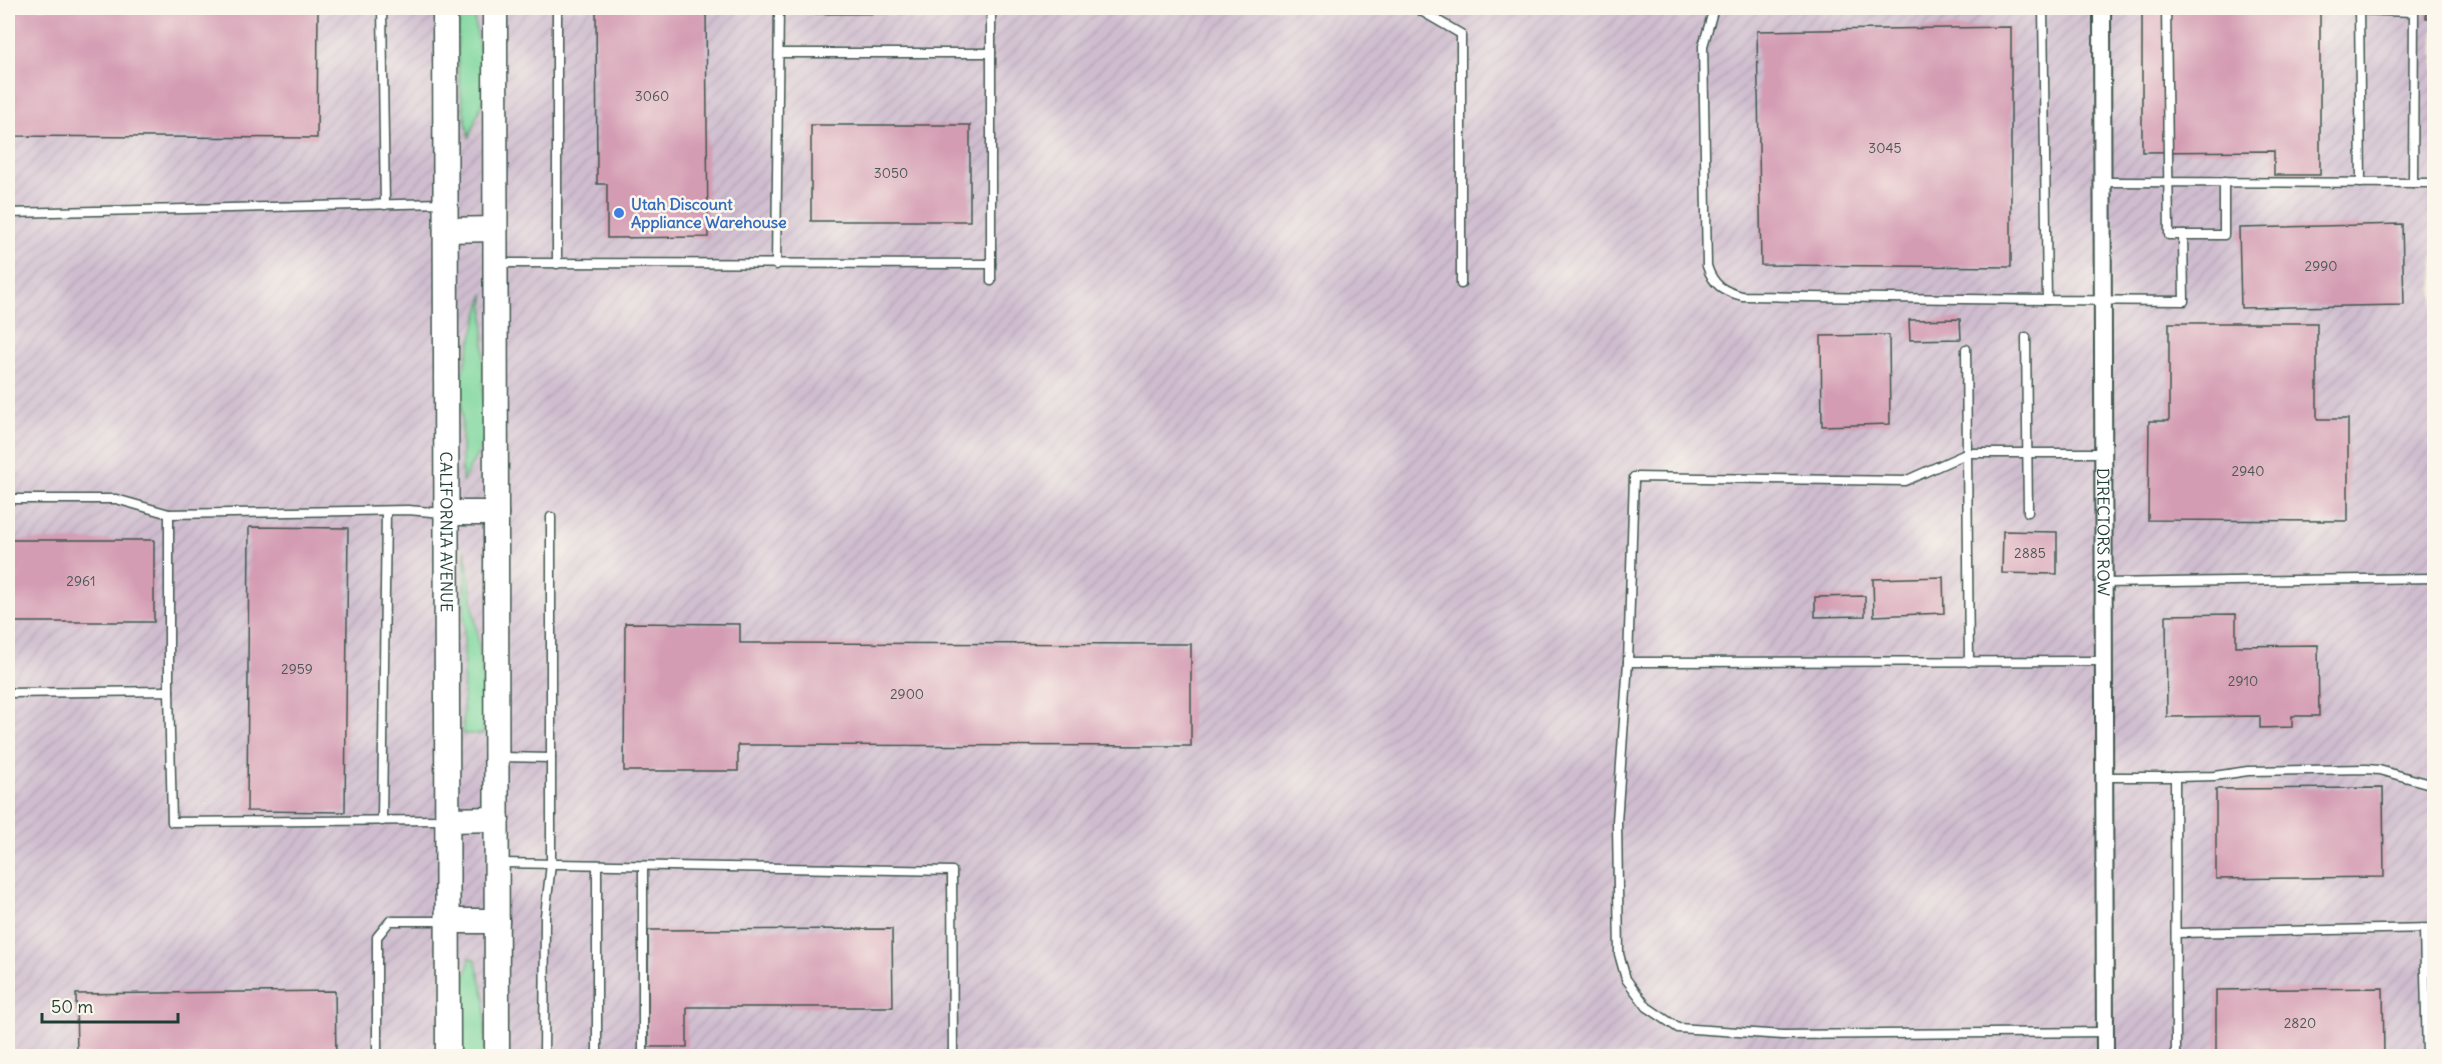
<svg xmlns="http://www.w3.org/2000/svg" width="2442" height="1064" viewBox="0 0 2442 1064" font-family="Delius,sans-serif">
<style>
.industrial{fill:url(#industrial-furrows)}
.grass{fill:#7cd69c;stroke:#4e8a68;stroke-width:1.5}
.building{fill:#d49cb3}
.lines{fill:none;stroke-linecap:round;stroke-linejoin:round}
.service-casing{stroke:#3f574d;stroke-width:11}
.minor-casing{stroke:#3f574d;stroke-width:20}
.secondary-casing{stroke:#3f574d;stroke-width:27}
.service{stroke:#fff;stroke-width:8}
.minor{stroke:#fff;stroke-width:16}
.secondary{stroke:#fff;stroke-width:24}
.shop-dot{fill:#3f7fe0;stroke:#fbf7ec;stroke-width:2}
.labels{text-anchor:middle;stroke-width:5;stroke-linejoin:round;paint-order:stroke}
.number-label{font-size:14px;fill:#4c5554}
.shop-label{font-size:16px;font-weight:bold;fill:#366cbe;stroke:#fbf7ec;text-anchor:start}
.street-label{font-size:16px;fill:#1f3d34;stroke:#fbf7ec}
</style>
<defs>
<pattern id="industrial-furrows" width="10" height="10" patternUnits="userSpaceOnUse" patternTransform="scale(1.5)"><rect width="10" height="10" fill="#cfbdcf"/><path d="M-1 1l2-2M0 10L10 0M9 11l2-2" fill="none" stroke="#b1a3b2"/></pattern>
</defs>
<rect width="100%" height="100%" fill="#fbf7ec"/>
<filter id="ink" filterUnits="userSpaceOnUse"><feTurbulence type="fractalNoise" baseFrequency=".0167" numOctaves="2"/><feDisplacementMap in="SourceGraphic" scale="12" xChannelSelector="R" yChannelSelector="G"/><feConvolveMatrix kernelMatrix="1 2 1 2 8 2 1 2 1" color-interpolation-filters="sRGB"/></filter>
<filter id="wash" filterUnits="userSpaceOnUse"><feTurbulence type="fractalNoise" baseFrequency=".008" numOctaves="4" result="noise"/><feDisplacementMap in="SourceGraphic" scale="24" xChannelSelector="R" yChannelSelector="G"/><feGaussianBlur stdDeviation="1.35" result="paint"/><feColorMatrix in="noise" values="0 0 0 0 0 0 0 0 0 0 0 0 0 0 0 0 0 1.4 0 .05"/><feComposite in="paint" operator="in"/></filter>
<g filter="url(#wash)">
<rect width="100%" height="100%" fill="#f3edd8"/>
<!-- industrial -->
<rect class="industrial" x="8" y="8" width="2426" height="1048"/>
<!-- grass -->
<g class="grass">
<path d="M461 8H473L483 75 484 98 469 137C460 95 453 51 461 8Z"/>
<polygon points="484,293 483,444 462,482 462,375"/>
<polygon points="465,549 484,682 483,734 463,734"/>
<polygon points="470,958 475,959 485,998 485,1056 461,1056 462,991"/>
</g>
<g id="blocks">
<!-- building -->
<g class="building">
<polygon points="8,8 318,8 317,138 8,136"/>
<polygon points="596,8 706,8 708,237 607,238 607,184 597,184"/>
<polygon points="801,8 973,8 973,13 801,14"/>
<polygon points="2142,8 2320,8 2320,175 2274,175 2274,151 2142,152"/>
<rect x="2426" y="8" width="8" height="10"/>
<polygon points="2011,27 2011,267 1761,265 1757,31"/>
<rect x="2432" y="104" width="2" height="58"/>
<rect x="811" y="125" width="159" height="96"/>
<polygon points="2402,224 2404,305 2241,308 2239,228"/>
<polygon points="1960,319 1961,339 1910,340 1909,320"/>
<polygon points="2169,323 2317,323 2317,419 2348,419 2348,521 2148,520 2149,421 2169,421"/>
<polygon points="1889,335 1890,424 1822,426 1821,336"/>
<polygon points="249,527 348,528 345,812 247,811"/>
<polygon points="2003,531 2057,532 2057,574 2002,573"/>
<rect x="8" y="540" width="146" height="82"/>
<polygon points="1943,577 1944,613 1874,616 1873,579"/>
<polygon points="1865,596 1865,616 1815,617 1815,597"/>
<polygon points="2236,614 2236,646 2318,645 2319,716 2292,716 2292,727 2260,728 2260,716 2167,717 2166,615"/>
<polygon points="625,623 740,624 740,643 1191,644 1191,746 738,745 738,771 624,771"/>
<polygon points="2383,788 2384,877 2216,879 2216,789"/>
<polygon points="892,929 893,1007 687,1007 687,1047 648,1047 648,930"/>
<polygon points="2383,988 2384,1056 2216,1056 2216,990"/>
<polygon points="335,991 336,1056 77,1056 76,994"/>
</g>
</g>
</g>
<g filter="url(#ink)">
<use href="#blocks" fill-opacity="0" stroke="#3f574d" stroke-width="1.5"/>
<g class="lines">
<defs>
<g id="service">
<polyline points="382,8 385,205"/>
<polyline points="991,8 991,281"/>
<polyline points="1416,8 1461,34 1461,284"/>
<path d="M1714 8 1703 46 1707 266C1713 285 1723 291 1742 296L2047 300"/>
<polyline points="2043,8 2047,300 2184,301 2183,235 2224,235 2224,182"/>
<polyline points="2166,8 2169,235 2183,235"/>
<polyline points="2359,8 2361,183"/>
<polyline points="2359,10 2414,12 2413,183"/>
<polyline points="779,53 991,53"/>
<polyline points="2102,182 2434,183"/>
<polyline points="8,213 445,203"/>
<polyline points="496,263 991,264"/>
<polyline points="557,264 557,8"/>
<polyline points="776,265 779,8"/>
<polyline points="2026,337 2028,512"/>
<polyline points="1966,349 1969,662"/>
<polyline points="8,499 116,499 169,514 408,510 443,513"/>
<polyline points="169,514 169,691"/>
<polyline points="2104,583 2434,578"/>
<polyline points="2104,661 1628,662 1617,822 1619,954 1626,979 1647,1007 1678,1028 1783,1035 2105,1032"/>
<polyline points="1628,662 1634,477 1905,481 1968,453 2103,453"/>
<polyline points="8,693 169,691 172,822 444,820"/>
<polyline points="500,757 551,758"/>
<polyline points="2104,777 2175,777 2176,1056"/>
<polyline points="2175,777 2214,776 2248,771 2366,769 2379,770 2434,785"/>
<polyline points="382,821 386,511"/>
<polyline points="500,863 952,871 953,1056"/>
<polyline points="643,866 643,1056"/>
<polyline points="2424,929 2427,1056"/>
<polyline points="2176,933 2434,928"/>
<polyline points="377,1056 377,937 390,921 444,921"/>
<polyline points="544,1056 545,916 551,864 551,517"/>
<polyline points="593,1056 597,1053 597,865"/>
</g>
<g id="minor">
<path id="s1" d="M2102 8 2105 1056"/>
</g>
<g id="secondary">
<path id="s2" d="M445 8 448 1056"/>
<polyline points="495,8 497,1056"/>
<polyline points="446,230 495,229"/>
<polyline points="446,513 496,513"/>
<polyline points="447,820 497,819"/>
<polyline points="447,921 497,921"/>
</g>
</defs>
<!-- service casing -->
<use href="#service" class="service-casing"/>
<!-- minor casing -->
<use href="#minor" class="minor-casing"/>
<!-- secondary casing -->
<use href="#secondary" class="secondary-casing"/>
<!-- service -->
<use href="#service" class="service"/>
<!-- minor -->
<use href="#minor" class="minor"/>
<!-- secondary -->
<use href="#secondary" class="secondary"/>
</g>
</g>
<!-- markers -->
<circle class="shop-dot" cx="619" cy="213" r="6"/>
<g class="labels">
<!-- number labels -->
<g class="number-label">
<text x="652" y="101">3060</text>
<text x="1885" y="153">3045</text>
<text x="891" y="178">3050</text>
<text x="2321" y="271">2990</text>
<text x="2248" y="476">2940</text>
<text x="2030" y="558">2885</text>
<text x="81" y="586">2961</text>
<text x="297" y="674">2959</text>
<text x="2243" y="686">2910</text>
<text x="907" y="699">2900</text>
<text x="2300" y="1028">2820</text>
</g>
<!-- shop labels -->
<g class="shop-label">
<text x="631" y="210">Utah Discount<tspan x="631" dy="18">Appliance Warehouse</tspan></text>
</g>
<!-- street labels -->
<g class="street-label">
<text dy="6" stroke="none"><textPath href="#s2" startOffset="524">CALIFORNIA AVENUE</textPath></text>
<text dy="6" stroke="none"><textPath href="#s1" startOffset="524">DIRECTORS ROW</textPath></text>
</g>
</g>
<!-- margin -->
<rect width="2442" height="1064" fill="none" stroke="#fbf7ec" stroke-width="30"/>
<!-- scale -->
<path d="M42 1013v9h136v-9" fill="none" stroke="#1f3d34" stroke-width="3"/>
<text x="51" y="1013" font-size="18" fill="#1f3d34" stroke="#fbf7ec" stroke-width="4.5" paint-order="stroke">50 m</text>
</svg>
